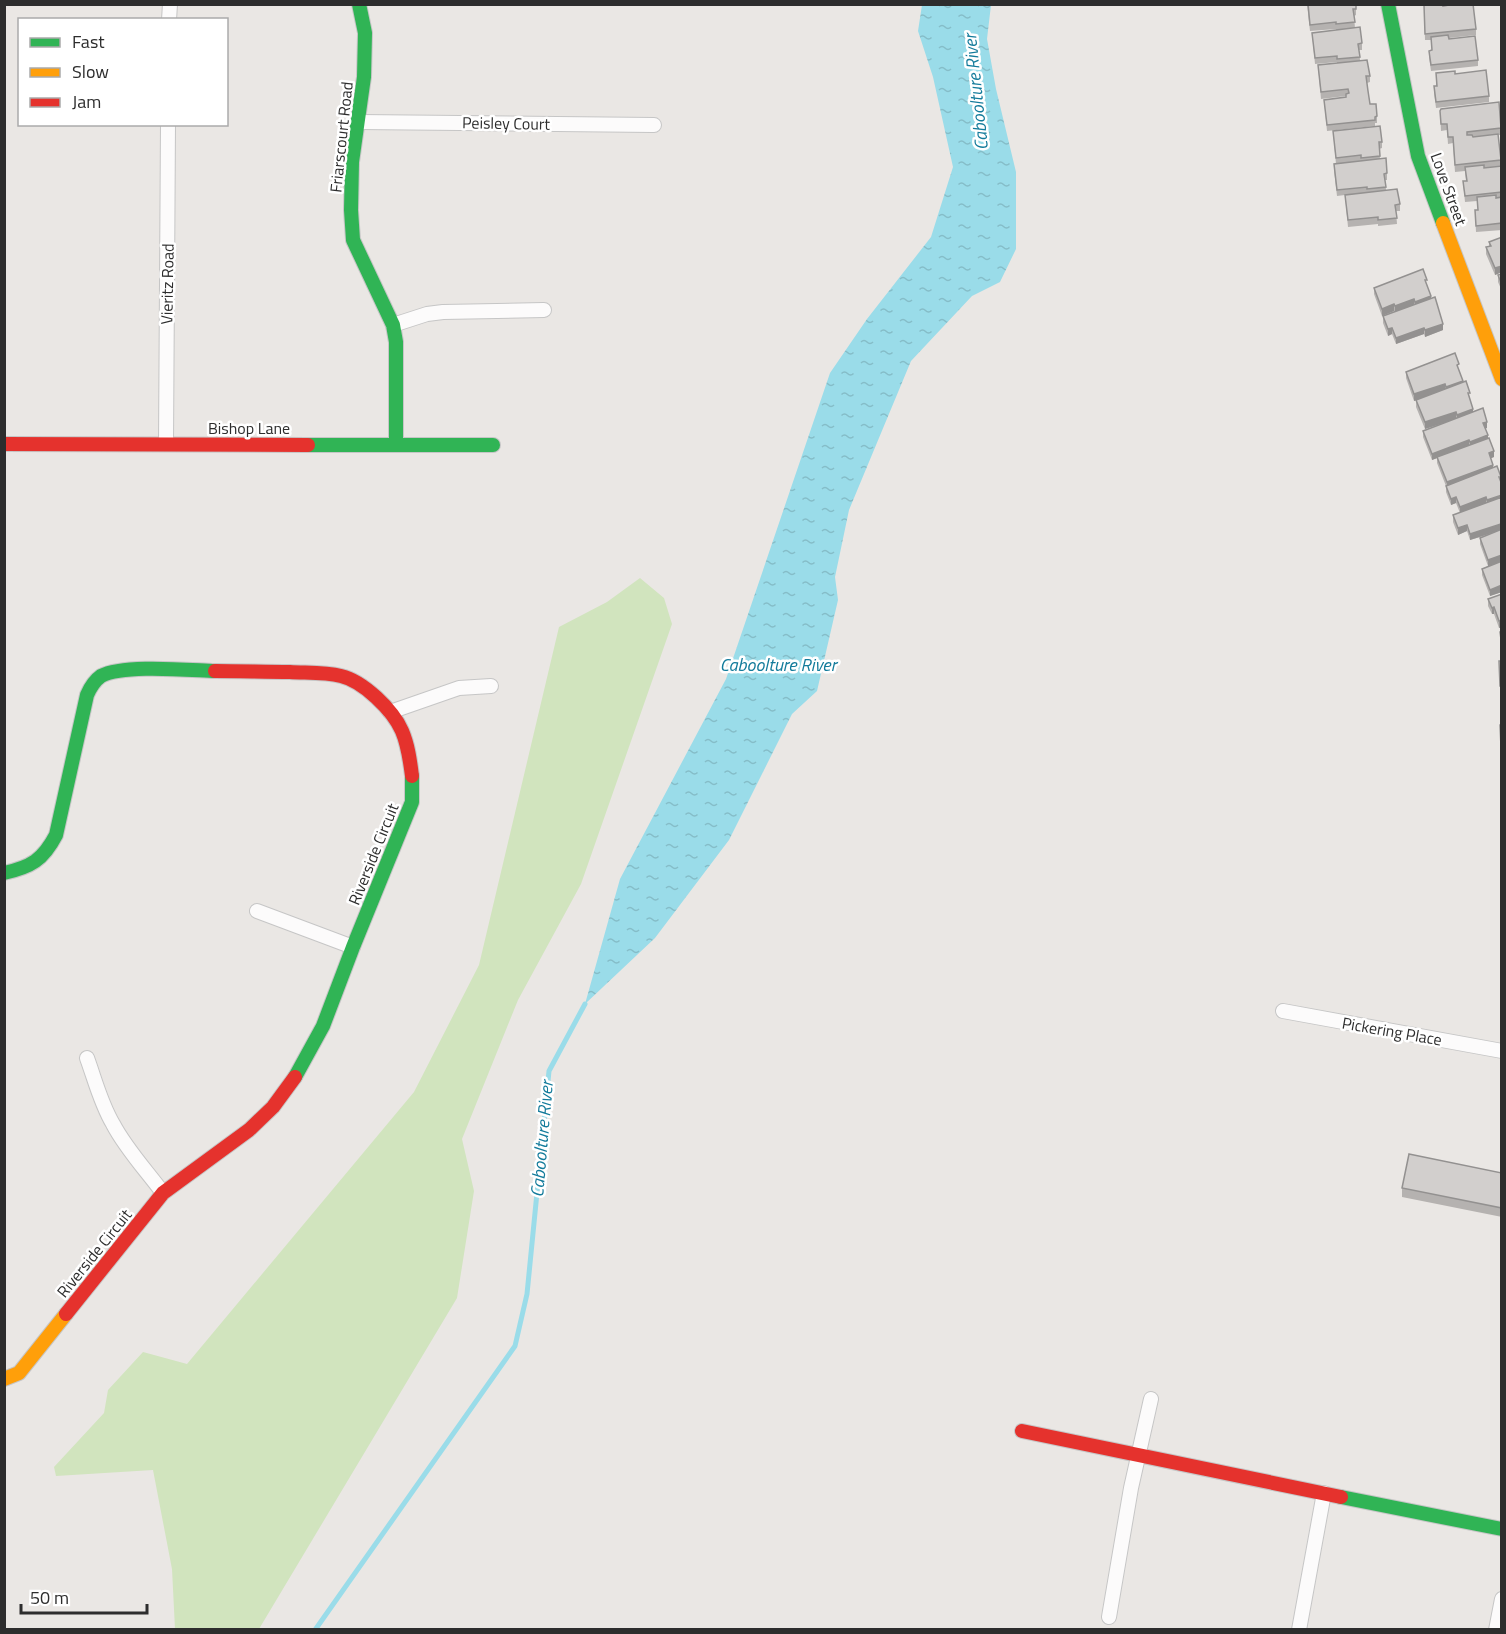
<svg xmlns="http://www.w3.org/2000/svg" width="1506" height="1634" viewBox="0 0 1506 1634" font-family="'Titillium Web',sans-serif">
<style>
.park{fill:#d1e4be}
.water{fill:url(#water-ripples)}
.lines{fill:none;stroke-linecap:round;stroke-linejoin:round}
.stream{stroke:#9adce9;stroke-width:5}
.street-casing{stroke:#c6c6c6;stroke-width:16}
.fast-casing{stroke:#c6c6c6;stroke-width:16}
.slow-casing{stroke:#c6c6c6;stroke-width:16}
.jam-casing{stroke:#c6c6c6;stroke-width:16}
.street{stroke:#fcfbfb;stroke-width:14}
.fast{stroke:#30b455;stroke-width:14}
.slow{stroke:#ff9f0a;stroke-width:14}
.jam{stroke:#e5322d;stroke-width:14}
.wall{fill:#b5b2b0}
.shaded-wall{fill:#939190}
.building{fill:#d2cfcd;stroke:#939190;stroke-width:1.5}
.labels{text-anchor:middle;stroke-width:5;stroke-linejoin:round;paint-order:stroke}
.street-label{font-size:16px;fill:#2d2d2d;stroke:#fff}
.water-label{font-size:18px;font-style:italic;fill:#137b9b;stroke:#fff}
</style>
<defs>
<pattern id="water-ripples" width="26" height="14" patternUnits="userSpaceOnUse" patternTransform="scale(1.5)"><rect width="26" height="14" fill="#9adce9"/><path d="M2 4q2-2 4 0t4 0M15 11q2-2 4 0t4 0" fill="none" stroke="#85bdc8"/></pattern>
</defs>
<rect width="100%" height="100%" fill="#eae7e4"/>
<!-- park -->
<polygon class="park" points="640,578 664,598 672,624 581,884 518,1000 462,1139 474,1191 457,1298 259,1629 175,1629 172,1569 153,1470 56,1476 54,1467 104,1413 108,1390 143,1352 187,1364 414,1092 479,965 559,627 607,602"/>
<!-- water -->
<polygon class="water" points="922,5 991,5 987,39 996,89 1016,172 1016,249 1000,282 972,296 911,361 849,510 835,577 838,600 817,691 792,714 729,840 655,938 585,1004 620,879 726,679 830,373 867,319 931,237 953,167 933,77 918,31"/>
<g class="lines">
<!-- stream -->
<polyline class="stream" points="315,1630 515,1346 527,1294 549,1071 585,1004"/>
<defs>
<g id="street">
<polyline points="169,20 170,4"/>
<polyline points="359,122 654,125"/>
<polyline points="393,325 427,314 443,312 544,310"/>
<polyline points="166,444 168,124"/>
<polyline points="390,712 459,688 491,686"/>
<polyline points="257,911 353,947"/>
<polyline points="1283,1011 1502,1051"/>
<path d="M87 1058C95 1080 101 1104 113 1124 126 1149 146 1170 163 1193"/>
<polyline points="1109,1617 1131,1488 1151,1399"/>
<polyline points="1299,1630 1324,1493"/>
<polyline points="1496,1630 1502,1599"/>
</g>
<g id="fast">
<polyline points="359,4 365,33 364,77 352,162 351,210 353,240 393,325 396,342 396,445"/>
<polyline points="1388,4 1418,156 1443,223"/>
<polyline points="308,445 493,445"/>
<path d="M4 873C31 867 43 860 56 835L87 695C90 688 94 681 101 676 123 664 188 670 215 671"/>
<polyline points="295,1077 323,1026 353,947 412,802 412,776"/>
<polyline points="1341,1497 1502,1529"/>
</g>
<g id="slow">
<polyline points="1443,223 1502,379"/>
<polyline points="4,1379 19,1373 66,1314"/>
</g>
<g id="jam">
<polyline points="4,444 308,445"/>
<path d="M215 671C240 671 265 672 290 672 307 673 325 672 341 676 363 681 393 710 402 731 408 745 410 760 412 776"/>
<polyline points="66,1314 163,1193 249,1130 273,1107 295,1077"/>
<polyline points="1022,1431 1341,1497"/>
</g>
</defs>
<!-- street casing -->
<use href="#street" class="street-casing"/>
<!-- fast casing -->
<use href="#fast" class="fast-casing"/>
<!-- slow casing -->
<use href="#slow" class="slow-casing"/>
<!-- jam casing -->
<use href="#jam" class="jam-casing"/>
<!-- street -->
<use href="#street" class="street"/>
<!-- fast -->
<use href="#fast" class="fast"/>
<!-- slow -->
<use href="#slow" class="slow"/>
<!-- jam -->
<use href="#jam" class="jam"/>
</g>
<!-- wall -->
<g class="wall">
<polygon points="1307,4 1356,4 1356,15 1354,16 1355,28 1362,43 1362,50 1359,50 1360,60 1370,76 1370,82 1367,83 1370,104 1377,116 1377,123 1375,123 1375,126 1327,131 1324,100 1346,97 1346,96 1321,99 1318,65 1337,63 1337,62 1315,64 1312,33 1336,30 1336,29 1310,31"/>
<polygon points="1424,5 1443,6 1476,29 1476,35 1449,38 1478,60 1478,66 1431,71 1429,57 1429,51 1432,51 1431,40 1425,40"/>
<polygon points="1436,73 1455,74 1489,96 1489,102 1436,108 1434,92 1434,86 1436,86"/>
<polygon points="1440,111 1501,128 1501,135 1498,135 1502,166 1502,230 1476,232 1475,210 1478,210 1477,201 1465,202 1463,181 1466,181 1465,171 1455,172 1453,143 1448,144 1447,130 1441,131"/>
<polygon points="1333,131 1382,142 1382,148 1379,149 1380,159 1387,173 1387,180 1385,180 1386,190 1400,204 1400,211 1396,211 1397,224 1378,226 1378,224 1348,227 1345,195 1337,196 1334,170 1334,164 1336,164"/>
<polygon points="1502,237 1502,272 1495,275 1486,254 1486,247 1489,246 1489,242"/>
<polygon points="1502,274 1502,291 1498,282 1498,275"/>
<polygon points="1427,286 1443,330 1425,337 1424,334 1396,344 1392,334 1388,336 1383,323 1383,316 1395,312 1394,311 1382,316 1374,294 1374,288"/>
<polygon points="1459,371 1463,383 1470,399 1473,412 1487,428 1485,429 1494,457 1491,458 1493,468 1502,485 1502,592 1490,596 1482,575 1482,569 1488,566 1480,544 1480,538 1487,535 1470,540 1467,531 1458,535 1453,522 1453,515 1460,513 1456,503 1451,505 1446,492 1446,486 1437,463 1437,458 1432,460 1423,437 1423,431 1456,419 1425,429 1416,407 1416,400 1425,397 1414,401 1406,378 1406,372"/>
<polygon points="1502,594 1502,627 1499,628 1494,614 1492,614 1488,606 1488,599"/>
<polygon points="1502,1173 1502,1217 1402,1197 1402,1188"/>
</g>
<!-- shaded-wall -->
<g class="shaded-wall">
<polygon points="1502,266 1502,272 1495,275 1495,268"/>
<polygon points="1431,296 1431,302 1415,308 1415,302"/>
<polygon points="1414,299 1414,306 1395,313 1395,306"/>
<polygon points="1394,304 1394,311 1382,316 1382,309"/>
<polygon points="1443,324 1443,330 1425,337 1425,330"/>
<polygon points="1392,328 1392,334 1388,336 1388,329"/>
<polygon points="1424,328 1424,334 1396,344 1396,338"/>
<polygon points="1463,381 1463,387 1446,393 1446,387"/>
<polygon points="1445,384 1445,390 1414,401 1414,394"/>
<polygon points="1473,409 1473,415 1457,421 1457,415"/>
<polygon points="1456,412 1456,419 1425,429 1425,422"/>
<polygon points="1487,422 1487,428 1483,429 1483,423"/>
<polygon points="1488,435 1488,442 1470,448 1470,442"/>
<polygon points="1469,440 1469,446 1432,460 1432,454"/>
<polygon points="1494,451 1494,457 1489,459 1489,453"/>
<polygon points="1493,465 1493,471 1447,489 1447,482"/>
<polygon points="1502,495 1502,501 1487,506 1487,500"/>
<polygon points="1456,497 1456,503 1451,505 1451,499"/>
<polygon points="1486,497 1486,504 1460,513 1460,507"/>
<polygon points="1501,524 1501,530 1470,540 1470,534"/>
<polygon points="1467,525 1467,531 1458,535 1458,528"/>
<polygon points="1502,555 1502,562 1488,567 1488,560"/>
<polygon points="1502,585 1502,592 1490,596 1490,590"/>
<polygon points="1494,607 1494,614 1492,614 1492,608"/>
<polygon points="1502,620 1502,627 1499,628 1499,621"/>
</g>
<!-- building -->
<g class="building">
<polygon points="1308,4 1356,4 1356,9 1353,9 1355,22 1336,24 1336,22 1310,25"/>
<polygon points="1443,4 1443,6 1455,4 1473,4 1476,29 1425,34 1424,5"/>
<polygon points="1360,27 1362,43 1358,44 1360,57 1337,59 1337,56 1315,58 1312,33"/>
<polygon points="1448,35 1449,39 1475,36 1478,60 1431,65 1429,51 1432,50 1431,37"/>
<polygon points="1367,60 1370,76 1366,76 1368,91 1370,104 1376,104 1377,116 1375,117 1375,120 1327,125 1324,100 1346,97 1346,94 1349,93 1348,89 1321,92 1318,65"/>
<polygon points="1486,70 1489,96 1436,102 1434,86 1437,86 1436,73 1455,71 1455,74"/>
<polygon points="1499,102 1501,128 1467,132 1467,135 1472,135 1473,137 1498,134 1501,160 1455,165 1453,137 1448,137 1447,124 1441,124 1440,111 1441,109"/>
<polygon points="1380,126 1382,142 1379,142 1380,156 1361,158 1361,155 1336,158 1333,131"/>
<polygon points="1386,158 1387,173 1384,174 1386,187 1367,189 1367,187 1337,190 1334,164"/>
<polygon points="1484,165 1484,168 1502,166 1502,192 1465,196 1463,181 1467,181 1465,167"/>
<polygon points="1397,189 1400,204 1395,205 1397,218 1378,220 1378,217 1348,220 1345,195"/>
<polygon points="1496,195 1496,198 1502,197 1502,223 1476,226 1475,210 1478,210 1477,197"/>
<polygon points="1502,237 1502,266 1495,268 1486,247 1491,246 1489,242"/>
<polygon points="1423,269 1427,280 1425,280 1431,296 1415,302 1414,299 1395,306 1394,304 1382,309 1374,288"/>
<polygon points="1502,274 1502,285 1498,275"/>
<polygon points="1435,297 1443,324 1425,330 1424,328 1396,338 1392,328 1388,329 1383,316"/>
<polygon points="1455,353 1459,364 1457,365 1463,381 1446,387 1445,384 1414,394 1406,372"/>
<polygon points="1466,381 1470,393 1468,393 1473,409 1457,415 1456,412 1425,422 1416,400"/>
<polygon points="1483,408 1487,422 1483,423 1488,435 1470,442 1469,440 1432,454 1423,431"/>
<polygon points="1489,438 1494,451 1489,453 1493,465 1447,482 1437,457"/>
<polygon points="1497,466 1501,477 1499,477 1502,485 1502,495 1487,500 1486,497 1460,507 1456,497 1451,499 1446,486"/>
<polygon points="1502,497 1502,527 1501,524 1470,534 1467,525 1458,528 1453,515"/>
<polygon points="1502,529 1502,555 1488,560 1480,538"/>
<polygon points="1502,561 1502,585 1490,590 1482,569"/>
<polygon points="1502,594 1502,620 1499,621 1494,607 1492,608 1488,599"/>
<polygon points="1502,631 1502,647 1500,632"/>
<polygon points="1499,661 1502,661 1502,686 1500,686"/>
<polygon points="1502,724 1502,747 1501,747 1500,725"/>
<polygon points="1409,1154 1502,1173 1502,1208 1402,1188"/>
</g>
<g class="labels">
<!-- street labels -->
<g class="street-label">
<text transform="translate(506 123) rotate(1)" y="6">Peisley Court</text>
<text transform="translate(341 137) rotate(-84)" y="6">Friarscourt Road</text>
<text transform="translate(1449 189) rotate(70)" y="6">Love Street</text>
<text transform="translate(167 284) rotate(-89)" y="6">Vieritz Road</text>
<text x="249" y="434">Bishop Lane</text>
<text transform="translate(373 854) rotate(-68)" y="6">Riverside Circuit</text>
<text transform="translate(1392 1031) rotate(10)" y="6">Pickering Place</text>
<text transform="translate(94 1253) rotate(-51)" y="6">Riverside Circuit</text>
</g>
<!-- water labels -->
<g class="water-label">
<text transform="translate(976 92) rotate(-96)" y="6">Caboolture River</text>
<text x="778" y="671">Caboolture River</text>
<text transform="translate(542 1139) rotate(-85)" y="6">Caboolture River</text>
</g>
</g>
<!-- border -->
<rect width="1506" height="1634" fill="none" stroke="#2d2d2d" stroke-width="12"/>
<!-- legend -->
<rect x="18" y="18" width="210" height="108" fill="#ffffff" stroke="#ababab" stroke-width="1.5"/>
<rect x="30" y="38" width="30" height="9" fill="#30b455" stroke="#ababab" stroke-width="1.5"/>
<text x="72" y="48" font-size="18" fill="#2d2d2d">Fast</text>
<rect x="30" y="68" width="30" height="9" fill="#ff9f0a" stroke="#ababab" stroke-width="1.5"/>
<text x="72" y="78" font-size="18" fill="#2d2d2d">Slow</text>
<rect x="30" y="98" width="30" height="9" fill="#e5322d" stroke="#ababab" stroke-width="1.5"/>
<text x="72" y="108" font-size="18" fill="#2d2d2d">Jam</text>
<!-- scale -->
<path d="M21 1604v9h126v-9" fill="none" stroke="#2d2d2d" stroke-width="3"/>
<text x="30" y="1604" font-size="18" fill="#2d2d2d" stroke="#ffffff" stroke-width="4.5" paint-order="stroke">50 m</text>
</svg>
